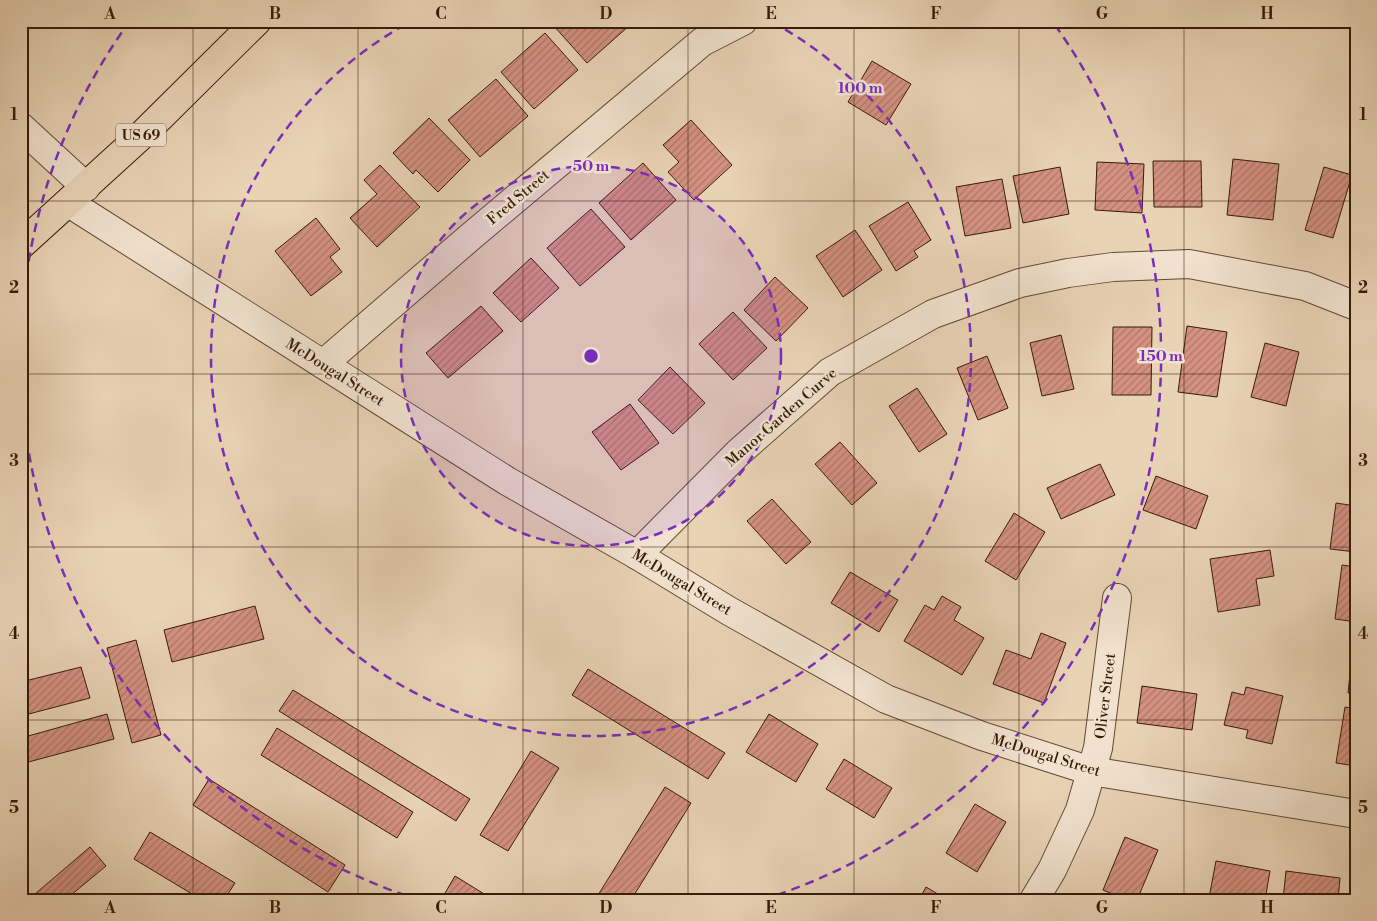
<svg xmlns="http://www.w3.org/2000/svg" width="1377" height="921" viewBox="0 0 1377 921" font-family="'Libre Bodoni',serif">
<style>
.building{fill:url(#building-hatch);stroke:#361b08}
.lines{fill:none;stroke-linecap:round;stroke-linejoin:round}
.minor-casing{stroke:#634933;stroke-width:30}
.major-casing{stroke:#361b08;stroke-width:30}
.minor{stroke:#f1e2cf;stroke-width:28}
.major{stroke:#e9d3b5;stroke-width:28}
.grid{fill:none;stroke:#361b08;stroke-width:1;stroke-opacity:0.55}
.ring{fill:none;stroke:#7b2cbf;stroke-width:2.5;stroke-dasharray:9 6}
.labels{text-anchor:middle;stroke-width:5;stroke-linejoin:round;paint-order:stroke}
.shield{fill:#f1e2cf;stroke:#6e5744;stroke-width:1}
.shield-label{font-size:14px;font-weight:bold;fill:#361b08}
.street-label{font-size:15px;fill:#361b08;stroke:#f1e2cf}
.centre{fill:#7b2cbf;stroke:#f1e2cf;stroke-width:2.5}
.ring-label{font-size:15px;text-anchor:middle;font-weight:bold;fill:#7b2cbf;stroke:#f1e2cf;stroke-width:5;stroke-linejoin:round;paint-order:stroke}
.neatline{fill:none;stroke:#361b08;stroke-width:2}
.grid-label{font-size:16px;text-anchor:middle;font-weight:bold;fill:#361b08}
</style>
<defs>
<pattern id="building-hatch" width="6" height="6" patternUnits="userSpaceOnUse" patternTransform="scale(1.25)"><rect width="6" height="6" fill="#d59282"/><path d="M-1 1l2-2M0 6l6-6M5 7l2-2" fill="none" stroke="#ae7668"/></pattern>
</defs>
<rect width="100%" height="100%" fill="#e9d3b5"/>
<filter id="stains"><feTurbulence type="fractalNoise" baseFrequency=".004" numOctaves="4"/><feColorMatrix values="0 0 0 0 .2 0 0 0 0 .09 0 0 0 0 .02 0 0 0 .5 -.17"/></filter>
<radialGradient id="worn" r=".72"><stop offset=".6" stop-color="#630" stop-opacity="0"/><stop offset="1" stop-color="#630" stop-opacity=".3"/></radialGradient>
<!-- building -->
<g class="building">
<polygon points="557,21 627,21 630,25 587,63 553,25"/>
<polygon points="898,21 923,21 899,26"/>
<polygon points="545,33 578,70 534,109 501,72"/>
<polygon points="872,61 911,84 886,125 848,102"/>
<polygon points="496,79 528,116 480,157 448,120"/>
<polygon points="429,118 470,160 438,192 416,170 413,174 393,153"/>
<polygon points="691,120 732,165 694,200 668,172 679,162 663,145"/>
<polygon points="1233,159 1279,164 1273,220 1227,215"/>
<polygon points="1153,161 1201,161 1202,207 1154,207"/>
<polygon points="1097,162 1144,164 1142,213 1095,210"/>
<polygon points="643,163 676,200 631,240 599,203"/>
<polygon points="380,165 420,207 377,247 350,218 377,194 364,180"/>
<polygon points="1060,167 1069,214 1023,223 1013,176"/>
<polygon points="1324,167 1352,175 1333,238 1305,230"/>
<polygon points="1002,179 1011,228 965,236 956,187"/>
<polygon points="908,202 931,240 914,251 918,257 896,271 869,226"/>
<polygon points="591,209 625,247 580,286 547,248"/>
<polygon points="316,218 340,249 330,257 342,272 311,296 275,251"/>
<polygon points="855,230 882,270 843,297 816,256"/>
<polygon points="531,258 559,288 521,322 493,293"/>
<polygon points="775,277 808,308 776,341 744,310"/>
<polygon points="481,306 503,331 448,378 426,353"/>
<polygon points="733,312 767,348 733,380 699,344"/>
<polygon points="1187,326 1227,332 1217,397 1178,392"/>
<polygon points="1113,327 1152,327 1151,395 1112,395"/>
<polygon points="1061,335 1074,389 1042,396 1030,343"/>
<polygon points="1265,343 1299,352 1286,406 1251,397"/>
<polygon points="987,356 1008,408 978,420 957,368"/>
<polygon points="670,367 705,403 673,434 638,400"/>
<polygon points="917,388 947,434 919,452 889,406"/>
<polygon points="630,404 659,443 621,470 592,432"/>
<polygon points="840,442 877,483 852,505 815,464"/>
<polygon points="1100,464 1115,495 1061,519 1047,488"/>
<polygon points="1156,476 1208,496 1196,529 1143,510"/>
<polygon points="772,499 811,542 786,564 747,521"/>
<polygon points="1336,503 1356,506 1356,552 1330,549"/>
<polygon points="1014,513 1045,532 1016,580 985,561"/>
<polygon points="1270,550 1274,576 1256,579 1260,605 1218,612 1210,559"/>
<polygon points="1342,565 1356,567 1356,622 1335,619"/>
<polygon points="850,572 898,600 879,632 831,603"/>
<polygon points="942,596 961,607 954,620 984,638 962,675 904,641 925,605 934,610"/>
<polygon points="255,606 264,639 172,662 164,630"/>
<polygon points="1041,633 1066,643 1044,703 993,684 1006,650 1031,659"/>
<polygon points="1354,635 1356,636 1356,694 1348,693"/>
<polygon points="136,640 161,735 132,743 107,648"/>
<polygon points="81,667 90,698 21,716 21,682"/>
<polygon points="588,669 725,753 708,779 572,695"/>
<polygon points="1142,686 1197,694 1192,730 1137,723"/>
<polygon points="1246,687 1283,696 1272,744 1246,738 1248,730 1224,725 1232,692 1244,695"/>
<polygon points="293,690 470,799 456,821 279,711"/>
<polygon points="1345,707 1356,709 1356,766 1336,763"/>
<polygon points="107,714 114,739 21,764 21,738"/>
<polygon points="769,714 818,744 796,782 746,752"/>
<polygon points="277,728 413,812 397,838 261,755"/>
<polygon points="531,751 559,768 508,851 480,835"/>
<polygon points="844,759 892,788 874,818 826,789"/>
<polygon points="209,779 345,865 328,892 193,805"/>
<polygon points="665,787 691,803 631,900 595,900"/>
<polygon points="975,804 1006,822 977,872 946,853"/>
<polygon points="150,832 235,883 224,900 202,900 134,859"/>
<polygon points="1125,837 1158,850 1137,900 1126,900 1103,890"/>
<polygon points="90,847 106,866 65,900 28,900"/>
<polygon points="1216,861 1270,871 1265,900 1221,900 1209,898"/>
<polygon points="1286,871 1340,878 1338,900 1283,900"/>
<polygon points="455,876 494,900 441,900"/>
<polygon points="926,887 948,900 919,900"/>
</g>
<g class="lines">
<defs>
<g id="minor">
<polyline points="21,127 86,187"/>
<polyline points="69,203 507,481 637,555 729,611 886,699 982,736 1091,771 1356,814"/>
<polyline points="323,364 469,238 702,42 743,21"/>
<polyline points="637,555 738,453 830,372 933,314 1020,283 1068,273 1113,267 1189,264 1305,286 1356,306"/>
<polyline points="1034,900 1052,870 1080,810 1098,748 1117,598"/>
</g>
<polyline id="major" points="21,245 143,134 257,21"/>
</defs>
<!-- minor casing -->
<use href="#minor" class="minor-casing"/>
<!-- major casing -->
<use href="#major" class="major-casing"/>
<!-- minor -->
<use href="#minor" class="minor"/>
<!-- major -->
<use href="#major" class="major"/>
</g>
<!-- grid -->
<path class="grid" d="M193 21V900M358 21V900M523 21V900M688 21V900M854 21V900M1019 21V900M1184 21V900M21 201H1356M21 374H1356M21 547H1356M21 720H1356"/>
<!-- distance rings -->
<circle cx="591" cy="356" r="190" fill="#7b2cbf" fill-opacity=".12"/>
<g class="ring">
<circle cx="591" cy="356" r="190"/>
<path d="M772 22A380 380 0 1 1 410 22"/>
<path d="M420 900A570 570 0 0 1 21 376M21 336A570 570 0 0 1 127 25M1055 25A570 570 0 0 1 762 900"/>
</g>
<g class="labels">
<!-- shield labels -->
<rect class="shield" x="116" y="123.5" width="50" height="23" rx="4"/>
<g class="shield-label">
<text x="141" y="140">US 69</text>
</g>
<!-- street labels -->
<g class="street-label">
<text transform="translate(518 197) rotate(-40)" y="5">Fred Street</text>
<text transform="translate(335 372) rotate(32)" y="5">McDougal Street</text>
<text transform="translate(781 417) rotate(-41)" y="5">Manor Garden Curve</text>
<text transform="translate(682 582) rotate(31)" y="5">McDougal Street</text>
<text transform="translate(1105 696) rotate(-83)" y="5">Oliver Street</text>
<text transform="translate(1046 755) rotate(17)" y="5">McDougal Street</text>
</g>
</g>
<circle cx="591" cy="356" r="8" class="centre"/>
<g class="ring-label">
<text x="860" y="93">100 m</text>
<text x="591" y="171">50 m</text>
<text x="1161" y="361">150 m</text>
</g>
<!-- margin -->
<rect width="1377" height="921" fill="none" stroke="#e9d3b5" stroke-width="55"/>
<rect x="28" y="28" width="1322" height="866" class="neatline"/>
<g class="grid-label">
<text x="110" y="19">A</text>
<text x="275" y="19">B</text>
<text x="441" y="19">C</text>
<text x="606" y="19">D</text>
<text x="771" y="19">E</text>
<text x="936" y="19">F</text>
<text x="1102" y="19">G</text>
<text x="1267" y="19">H</text>
<text x="14" y="120">1</text>
<text x="1363" y="120">1</text>
<text x="14" y="293">2</text>
<text x="1363" y="293">2</text>
<text x="14" y="466">3</text>
<text x="1363" y="466">3</text>
<text x="14" y="639">4</text>
<text x="1363" y="639">4</text>
<text x="14" y="813">5</text>
<text x="1363" y="813">5</text>
<text x="110" y="913">A</text>
<text x="275" y="913">B</text>
<text x="441" y="913">C</text>
<text x="606" y="913">D</text>
<text x="771" y="913">E</text>
<text x="936" y="913">F</text>
<text x="1102" y="913">G</text>
<text x="1267" y="913">H</text>
</g>
<rect width="100%" height="100%" filter="url(#stains)"/>
<rect width="100%" height="100%" fill="url(#worn)"/>
</svg>
